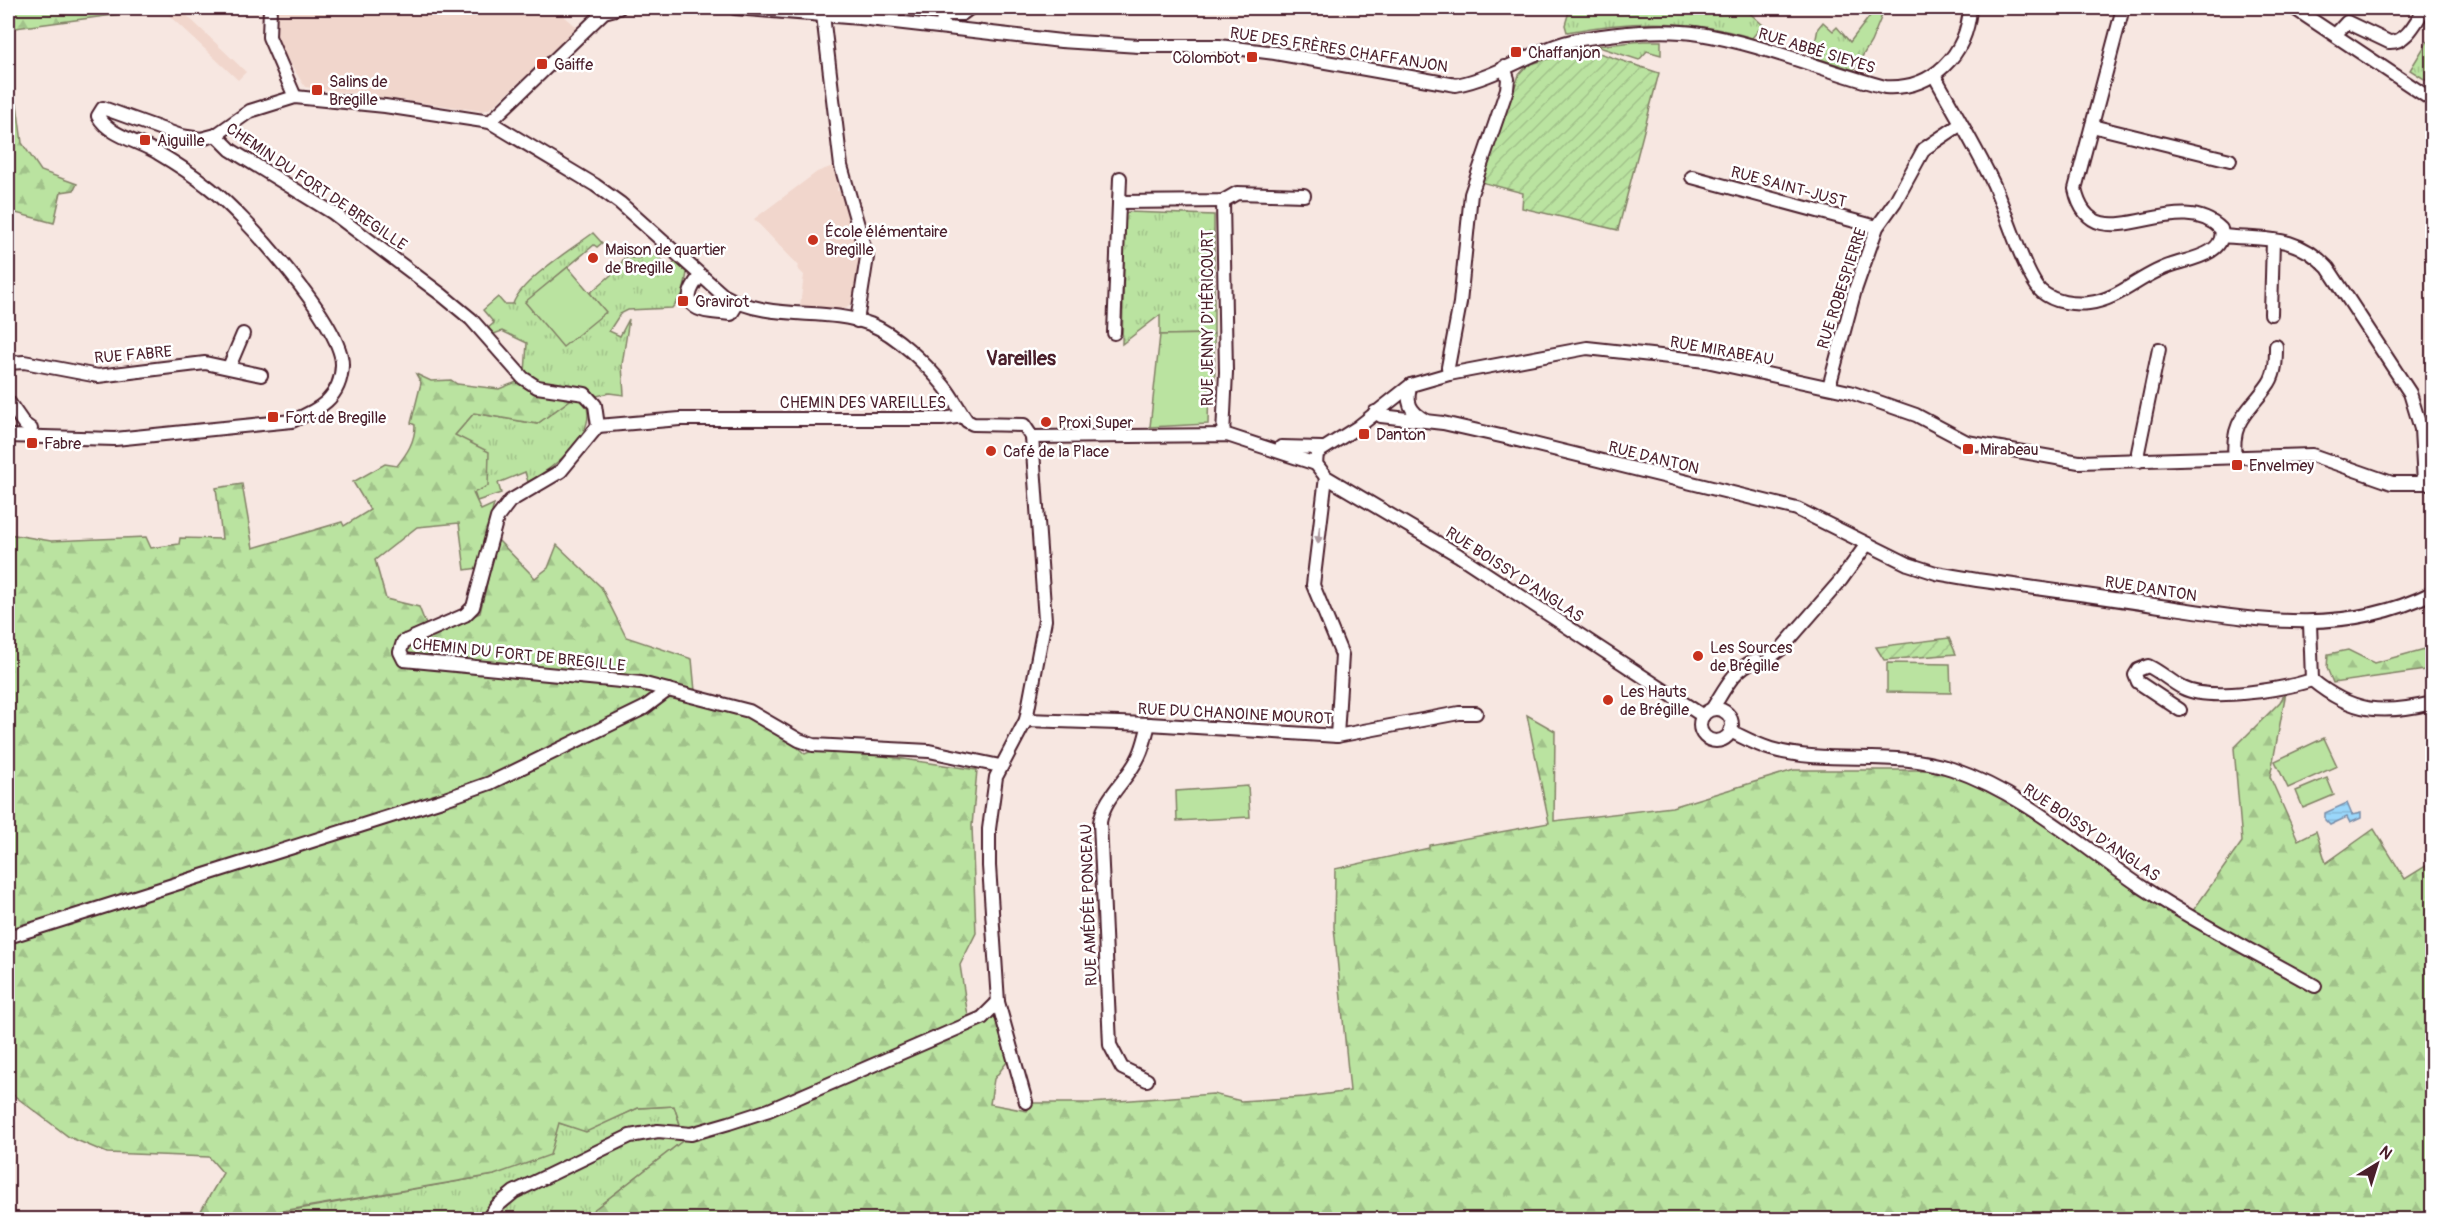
<svg xmlns="http://www.w3.org/2000/svg" width="2440" height="1227" viewBox="0 0 2440 1227" font-family="Pangolin,sans-serif">
<style>
.built{fill:#f1d6cc}
.grass{fill:url(#grass-tufts);stroke:#828166;stroke-width:1.5}
.forest{fill:url(#forest-firs);stroke:#828166;stroke-width:1.5}
.park{fill:#bae3a0;stroke:#828166;stroke-width:1.5}
.garden{fill:url(#garden-furrows);stroke:#828166;stroke-width:1.5}
.water{fill:url(#water-rules);stroke:#7a8da8;stroke-width:1.5}
.lines{fill:none;stroke-linecap:round;stroke-linejoin:round}
.minor-casing{stroke:#4a1f2b;stroke-width:16}
.minor{stroke:#fff;stroke-width:12}
.oneway{fill:#ae9aa0}
.poi-dot{fill:#c8321e;stroke:#fff;stroke-width:2}
.labels{text-anchor:middle;stroke-width:5;stroke-linejoin:round;paint-order:stroke}
.street-label{font-size:16px;fill:#4a1f2b;stroke:#fff}
.poi-label{font-size:16px;fill:#4a1f2b;stroke:#fff;text-anchor:start}
.quarter-label{font-size:20px;font-weight:bold;fill:#4a1f2b;stroke:#fff}
</style>
<defs>
<pattern id="grass-tufts" width="24" height="20" patternUnits="userSpaceOnUse" patternTransform="scale(1.5)"><rect width="24" height="20" fill="#bae3a0"/><path d="M3 7l-1-3M5 7V3M7 7l1-3M15 17l-1-3M17 17v-4M19 17l1-3" fill="none" stroke="#a1c28a"/></pattern>
<pattern id="forest-firs" width="22" height="20" patternUnits="userSpaceOnUse" patternTransform="scale(1.5)"><rect width="22" height="20" fill="#bae3a0"/><path d="M5 1l3.5 6h-7zM16 11l3.5 6h-7z" fill="#a1c28a"/></pattern>
<pattern id="garden-furrows" width="10" height="10" patternUnits="userSpaceOnUse" patternTransform="scale(1.5)"><rect width="10" height="10" fill="#bae3a0"/><path d="M-1 1l2-2M0 10L10 0M9 11l2-2" fill="none" stroke="#a1c28a"/></pattern>
<pattern id="water-rules" width="6" height="5" patternUnits="userSpaceOnUse" patternTransform="scale(1.5)"><rect width="6" height="5" fill="#9ad7fb"/><path d="M0 2.5h6" fill="none" stroke="#86b8d7"/></pattern>
</defs>
<rect width="100%" height="100%" fill="#f7e7e1"/>
<filter id="ink" filterUnits="userSpaceOnUse"><feTurbulence type="fractalNoise" baseFrequency=".0167" numOctaves="2"/><feDisplacementMap in="SourceGraphic" scale="12" xChannelSelector="R" yChannelSelector="G"/><feConvolveMatrix kernelMatrix="1 2 1 2 8 2 1 2 1" color-interpolation-filters="sRGB"/></filter>
<g filter="url(#ink)">
<!-- built -->
<g class="built">
<polygon points="161,8 179,8 246,72 238,80"/>
<polygon points="276,8 555,8 578,28 491,108 483,111 305,87 277,43"/>
<polygon points="833,166 838,185 837,191 840,191 859,257 853,302 843,310 800,306 804,275 797,268 799,266 754,219 817,172"/>
</g>
<!-- grass -->
<g class="grass">
<path d="M1570 8H1744L1763 25 1752 38C1691 18 1629 20 1567 32L1565 25Z"/>
<polygon points="1876,8 1885,8 1871,42 1854,70 1817,58 1813,54 1818,28 1823,22 1833,31 1837,27 1850,42"/>
<polygon points="2432,34 2432,84 2410,70"/>
<polygon points="1643,41 1661,41 1661,55 1647,51 1639,60 1596,46"/>
<polygon points="1128,212 1214,215 1214,334 1160,335 1160,315 1122,344 1125,215"/>
<path d="M593 233 602 243 597 247 594 245 526 302 605 313 590 293 618 269 624 258H641L645 246 670 267 675 262 687 273 683 294 672 308 628 310 620 314 609 331 620 336 629 319 622 365 624 395 609 393 597 396 579 386 543 384 525 373 527 343 502 331 494 334 488 328 494 323 483 310 498 297 504 304H513C521 280 572 249 593 233Z"/>
<path d="M574 397 586 404C598 435 552 469 528 482L525 472 498 483 501 493 477 501 455 435 474 413 537 424Z"/>
<polygon points="674,1106 685,1139 582,1219 235,1220 494,1175 559,1123 586,1131 638,1108"/>
</g>
<!-- forest -->
<g class="forest">
<polygon points="8,8 129,8 128,13 15,28 8,25"/>
<polygon points="8,99 17,104 22,143 41,171 77,184 74,190 61,192 54,223 8,211"/>
<path d="M416 374 431 381 451 380 457 384 499 389 519 381 574 397 537 424 474 413 455 435 489 452 488 486 473 493 481 510 494 504 478 568 465 570 459 523 417 527 375 560 386 599 419 607 430 635 480 613 497 539 535 578 548 568 557 545 601 587 626 637 692 659 695 691 777 730 805 754 822 747 977 770 972 826 976 933 960 965 968 1016 992 1006 1010 1058 994 1079 990 1104 1027 1111 1032 1103H1091L1213 1094 1241 1101 1305 1097 1350 1091 1334 927 1335 869 1429 848V845L1549 823 1527 715 1555 731 1554 821 1672 807 1794 770H1937L1987 789 2059 832 2187 919 2242 842 2234 748 2280 702 2286 692 2270 777 2298 840 2316 831 2326 863 2374 829 2405 879 2432 862V1219H582L685 1139 674 1106 638 1108 586 1132 559 1123 550 1155 494 1175 235 1219H196L223 1173 209 1157 107 1153 69 1137 8 1091V534L51 541 146 537 151 548 179 544 180 538 222 539 216 488 242 484 253 548 342 522 344 526 370 510 353 482 385 464 397 466C407 453 415 442 415 425L411 423 421 383Z"/>
<polygon points="2432,647 2432,669 2333,683 2327,668 2328,654 2348,650 2374,663"/>
</g>
<!-- park -->
<g class="park">
<polygon points="568,267 606,312 563,347 525,302"/>
<polygon points="1214,334 1215,382 1209,382 1208,424 1150,427 1160,335"/>
<polygon points="1887,663 1950,664 1951,693 1887,692"/>
<polygon points="2324,738 2337,766 2288,788 2275,761"/>
<polygon points="2327,778 2334,795 2303,808 2296,791"/>
<polygon points="1248,786 1250,817 1177,821 1176,791"/>
</g>
<!-- garden -->
<g class="garden">
<polygon points="1584,48 1659,73 1618,230 1522,208 1523,193 1481,182 1519,75 1528,65"/>
<polygon points="1949,638 1956,654 1884,660 1876,647"/>
</g>
<!-- water -->
<polygon class="water" points="2347,803 2352,815 2361,813 2361,818 2350,823 2347,817 2330,825 2325,820 2325,813"/>
<g class="lines">
<defs>
<g id="minor">
<polyline points="270,8 269,37 295,97"/>
<path d="M735 8 860 18 1061 41 1139 46H1219L1275 53 1456 85C1500 77 1536 47 1581 39 1619 33 1661 28 1700 34 1762 44 1824 71 1885 87 1932 90 1967 55 1970 8"/>
<polyline points="2294,8 2432,100"/>
<polyline points="823,15 841,166 867,257 857,321"/>
<polyline points="942,27 943,14 962,14 970,8"/>
<path d="M2335 35 2347 22 2389 42C2407 43 2416 21 2425 8"/>
<path d="M1934 75C1954 111 1975 146 1993 183 2004 206 2026 279 2042 292 2054 302 2074 305 2089 303 2119 300 2143 273 2172 265 2189 259 2227 254 2221 229 2175 183 2092 268 2075 189L2123 8"/>
<polyline points="490,122 604,12 619,8"/>
<polyline points="2092,126 2230,160"/>
<polyline points="1692,177 1877,227"/>
<polyline points="1119,202 1223,201 1237,193 1304,195"/>
<path d="M2222 236C2266 240 2296 234 2328 268L2410 393 2421 429 2424 483"/>
<path d="M700 276C673 310 704 312 731 314L738 303"/>
<polyline points="2271,314 2273,240"/>
<polyline points="1114,333 1120,178"/>
<polyline points="8,363 24,362 98,376 205,363 261,375"/>
<polyline points="229,367 243,334"/>
<polyline points="1449,374 1448,367 1460,303 1471,194 1507,89 1508,79 1504,67"/>
<path d="M1411 385C1405 402 1410 412 1425 420"/>
<polyline points="1829,387 1855,290 1877,227 1895,202 1924,149 1961,124"/>
<polyline points="8,401 24,424 31,429"/>
<path d="M1375 412 1381 416 1443 423 1505 437 1797 509 1908 564 1936 573 1977 580C2036 588 2095 596 2154 605 2250 619 2342 638 2432 593"/>
<polyline points="598,426 680,419 942,419 963,416"/>
<polyline points="1223,435 1226,372 1223,201"/>
<path d="M8 436 115 439 292 421C319 410 341 398 342 365 343 324 241 211 207 186 192 174 175 163 158 153 139 141 109 136 98 116L103 108 181 136 201 139 216 135 250 111 295 97 385 106 490 122 595 185 620 203 723 295C772 323 822 306 870 324 897 335 926 364 944 386 953 397 959 410 967 421L973 424 1024 425 1032 437 1045 620 1026 720 996 777 989 829V866L998 1002 1026 1102"/>
<polyline points="1032,437 1227,435 1316,464"/>
<polyline points="1281,447 1322,448"/>
<path d="M2235 458C2230 419 2250 411 2269 383 2276 372 2276 359 2276 346"/>
<polyline points="2139,461 2138,452 2159,349"/>
<polyline points="1326,477 1313,585 1342,655 1337,736"/>
<path d="M2310 623 2312 680C2352 713 2383 715 2432 703"/>
<polyline points="1770,657 1781,649 1841,580 1867,544"/>
<polyline points="668,690 749,711 799,740 813,745 929,751 1000,766"/>
<path d="M1712 709C1725 689 1733 669 1756 660"/>
<circle cx="1716" cy="725" r="16"/>
<path d="M2180 710 2138 682 2135 675 2138 670 2148 666C2161 672 2171 682 2183 688 2210 702 2284 689 2312 680"/>
<polyline points="1703,716 1458,555 1326,477 1316,464 1317,453 1358,427 1411,385 1449,374 1587,348 1706,361 1850,392 1916,415 1967,442 2079,462 2312,455 2392,483 2432,483"/>
<polyline points="1026,720 1149,724 1337,736 1459,713 1476,713"/>
<path d="M1730 731C1743 737 1757 745 1771 749 1830 766 1893 749 1952 769 2025 794 2082 847 2145 889 2200 925 2258 954 2315 986"/>
<polyline points="8,937 442,800 490,783 644,708 668,690 641,683 404,660 400,652 403,642 465,615 473,607 497,518 510,501 561,471 598,426 595,405 585,394 537,387 523,378 471,319 442,295 333,213 231,150 216,135"/>
<path d="M1147 1080 1122 1068 1110 1045 1100 822C1105 795 1128 780 1139 756 1144 746 1146 734 1149 724"/>
<polyline points="487,1220 497,1206 514,1192 630,1136 658,1131 691,1134 729,1123 769,1110 982,1018 998,1002"/>
</g>
</defs>
<!-- minor casing -->
<use href="#minor" class="minor-casing"/>
<!-- minor -->
<use href="#minor" class="minor"/>
</g>
<!-- one-way arrows -->
<defs><path id="oneway-solid" d="M-6-.8H1V-3.2L6.5 0L1 3.2V.8H-6Z" transform="scale(1.5)"/></defs>
<use class="oneway" href="#oneway-solid" transform="translate(1319 535) rotate(97)"/>
</g>
<!-- markers -->
<g class="poi-dot">
<rect x="1510" y="46" width="12" height="12" rx="3"/>
<rect x="1246" y="51" width="12" height="12" rx="3"/>
<rect x="536" y="58" width="12" height="12" rx="3"/>
<rect x="311" y="84" width="12" height="12" rx="3"/>
<rect x="139" y="134" width="12" height="12" rx="3"/>
<circle cx="813" cy="240" r="6"/>
<circle cx="593" cy="258" r="6"/>
<rect x="677" y="295" width="12" height="12" rx="3"/>
<rect x="267" y="411" width="12" height="12" rx="3"/>
<circle cx="1046" cy="422" r="6"/>
<rect x="1358" y="428" width="12" height="12" rx="3"/>
<rect x="26" y="437" width="12" height="12" rx="3"/>
<rect x="1962" y="443" width="12" height="12" rx="3"/>
<circle cx="991" cy="451" r="6"/>
<rect x="2231" y="459" width="12" height="12" rx="3"/>
<circle cx="1698" cy="656" r="6"/>
<circle cx="1608" cy="700" r="6"/>
</g>
<g class="labels">
<!-- street labels -->
<g class="street-label">
<text transform="translate(1339 49) rotate(9)" y="6">RUE DES FRÈRES CHAFFANJON</text>
<text transform="translate(1817 50) rotate(17)" y="6">RUE ABBÉ SIEYES</text>
<text transform="translate(317 186) rotate(34)" y="6">CHEMIN DU FORT DE BREGILLE</text>
<text transform="translate(1789 186) rotate(15)" y="6">RUE SAINT-JUST</text>
<text transform="translate(1841 288) rotate(-72)" y="6">RUE ROBESPIERRE</text>
<text transform="translate(1207 318) rotate(-90)" y="6">RUE JENNY D'HÉRICOURT</text>
<text transform="translate(1722 350) rotate(10)" y="6">RUE MIRABEAU</text>
<text transform="translate(133 354) rotate(-5)" y="6">RUE FABRE</text>
<text x="863" y="408">CHEMIN DES VAREILLES</text>
<text transform="translate(1654 457) rotate(14)" y="6">RUE DANTON</text>
<text transform="translate(1515 574) rotate(33)" y="6">RUE BOISSY D'ANGLAS</text>
<text transform="translate(2151 588) rotate(9)" y="6">RUE DANTON</text>
<text transform="translate(519 654) rotate(6)" y="6">CHEMIN DU FORT DE BREGILLE</text>
<text transform="translate(1235 713) rotate(3)" y="6">RUE DU CHANOINE MOUROT</text>
<text transform="translate(2092 832) rotate(34)" y="6">RUE BOISSY D'ANGLAS</text>
<text transform="translate(1088 905) rotate(-92)" y="6">RUE AMÉDÉE PONCEAU</text>
</g>
<!-- poi labels -->
<g class="poi-label">
<text x="1528" y="58">Chaffanjon</text>
<text x="1240" y="63" text-anchor="end">Colombot</text>
<text x="554" y="70">Gaiffe</text>
<text x="329" y="87">Salins de<tspan x="329" dy="18">Bregille</tspan></text>
<text x="157" y="146">Aiguille</text>
<text x="825" y="237">École élémentaire<tspan x="825" dy="18">Bregille</tspan></text>
<text x="605" y="255">Maison de quartier<tspan x="605" dy="18">de Bregille</tspan></text>
<text x="695" y="307">Gravirot</text>
<text x="285" y="423">Fort de Bregille</text>
<text x="1058" y="428">Proxi Super</text>
<text x="1376" y="440">Danton</text>
<text x="44" y="449">Fabre</text>
<text x="1980" y="455">Mirabeau</text>
<text x="1003" y="457">Café de la Place</text>
<text x="2249" y="471">Envelmey</text>
<text x="1710" y="653">Les Sources<tspan x="1710" dy="18">de Brégille</tspan></text>
<text x="1620" y="697">Les Hauts<tspan x="1620" dy="18">de Brégille</tspan></text>
</g>
<!-- quarter labels -->
<g class="quarter-label">
<text x="1021" y="365">Vareilles</text>
</g>
</g>
<!-- margin -->
<rect width="2440" height="1227" fill="none" stroke="#fff" stroke-width="30"/>
<rect x="15" y="15" width="2410" height="1197" fill="none" stroke="#4a1f2b" stroke-width="2" filter="url(#ink)"/>
<!-- north arrow -->
<g transform="translate(2377 1164) rotate(38)" stroke="#ffffff" stroke-width="4.5" paint-order="stroke">
<path d="M0-4.5L10 22L0 15L-10 22Z" fill="#4a1f2b"/>
<text y="-9" font-size="16" font-weight="bold" text-anchor="middle" fill="#4a1f2b">N</text>
</g>
</svg>
